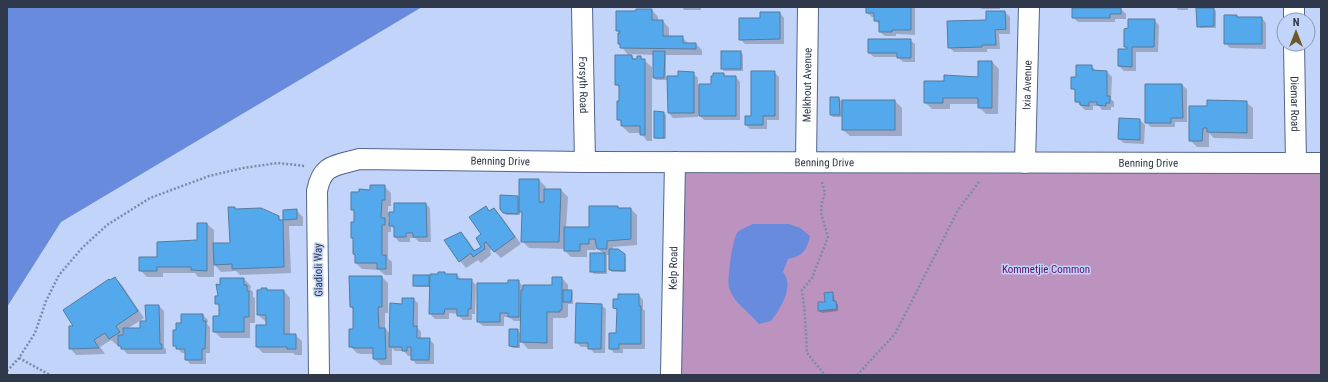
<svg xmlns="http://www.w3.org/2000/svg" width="1328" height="382" viewBox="0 0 1328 382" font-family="'Roboto Condensed',sans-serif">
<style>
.green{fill:#bc92be}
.water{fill:#688bdd}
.shadow{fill:#0003;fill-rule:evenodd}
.building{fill:#54a9ec;stroke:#547c9e}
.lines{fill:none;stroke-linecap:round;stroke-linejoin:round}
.minor-casing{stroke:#53658e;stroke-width:22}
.path{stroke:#7d8ba7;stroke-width:2.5;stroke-dasharray:2 2;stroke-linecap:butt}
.minor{stroke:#fff;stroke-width:20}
.labels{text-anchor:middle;stroke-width:3;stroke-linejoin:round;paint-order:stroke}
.street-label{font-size:11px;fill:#2f384a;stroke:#c2d4f9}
.park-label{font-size:11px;fill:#630b69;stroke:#c2d4f9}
</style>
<rect width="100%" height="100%" fill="#c2d4f9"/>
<!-- green -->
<polygon class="green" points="675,162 1321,163 1321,375 671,375"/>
<!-- water -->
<g class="water">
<polygon points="7,7 422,7 61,222 7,307"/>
<path d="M753 224H789L800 228 810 236C807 250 803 256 788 259L783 272C795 287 780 309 771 321L759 324C750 313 734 303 729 288 727 280 732 241 737 233 740 229 749 226 753 224Z"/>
</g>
<!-- shadow -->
<g class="shadow">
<polygon points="682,7 701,7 701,10 684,10"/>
<polygon points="867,7 915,7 915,35 896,34 896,36 885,36 880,32 880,25 875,20 875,17 872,17 867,13"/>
<polygon points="980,7 1000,7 1000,9 982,9"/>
<polygon points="1070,7 1117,7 1117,9 1121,9 1126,14 1126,19 1115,19 1115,22 1078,22 1073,17 1073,7"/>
<polygon points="1176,7 1188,7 1188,10 1178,10"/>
<polygon points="1237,7 1265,7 1237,8"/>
<polygon points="1214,9 1216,11 1216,28 1200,28 1198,26"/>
<polygon points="652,10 658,17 658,21 663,21 669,28 669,37 682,37 689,44 696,44 702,50 702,55 666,55 666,77 679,77 693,73 698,78 698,85 712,85 723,74 726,77 736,77 740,82 740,120 704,120 698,114 698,117 673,118 669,113 668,80 656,80 654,78 654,55 630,54 638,62 640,57 652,67 652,141 647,141 641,133 629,133 622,126 622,123 618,119 620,89 616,84 629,56 619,44 620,34 617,31"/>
<polygon points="987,12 1005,12 1010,17 1010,34 999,34 1000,49 987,49 987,52 954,52 949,47 988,21"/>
<polygon points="780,13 784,18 784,44 745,44 740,39"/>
<polygon points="1237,16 1239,18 1262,18 1266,23 1266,49 1230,48 1226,44"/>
<polygon points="1154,20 1159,25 1158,52 1136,52 1136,71 1124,71 1119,66 1128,50 1125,47"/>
<polygon points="910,40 915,44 915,62 903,62 898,57 874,57 869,53"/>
<polygon points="722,52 741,52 743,55 743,71 724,71 722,69"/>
<polygon points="979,62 992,62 999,69 998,114 986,114 979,107 979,104 950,104 950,109 932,109 925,102 945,82 979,78"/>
<polygon points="1092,66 1097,72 1107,72 1112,77 1111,99 1114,102 1114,107 1111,107 1111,110 1102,110 1099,106 1093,106 1093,110 1085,110 1076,101 1076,92 1072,88 1077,78"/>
<polygon points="774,72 779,77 779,120 767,120 767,129 750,129 746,125 752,117"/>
<polygon points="1182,85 1187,89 1187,122 1175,122 1175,127 1151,127 1146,122"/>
<polygon points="839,98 841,101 895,101 902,108 902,136 850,136 843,130 843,117 833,117 831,115"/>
<polygon points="1246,102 1253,108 1253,139 1214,138 1209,133 1209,147 1197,147 1190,140 1208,107"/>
<polygon points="664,113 666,115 666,139 657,139 655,137"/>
<polygon points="1120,119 1140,120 1145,125 1144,144 1124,143 1119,139"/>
<polygon points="539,180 546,187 545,190 561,190 568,197 566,228 590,228 590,207 618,207 620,209 631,209 637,215 637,245 613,247 613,250 626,257 626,272 612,272 610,270 610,255 607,255 607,274 594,274 591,271 604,254 598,249 596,242 596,250 587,250 587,257 571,257 565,251 565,249 529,248 522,241 523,215 520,211 520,215 506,215 504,213 518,197 520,199"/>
<path d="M384 186 391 193V206H388V213H395L426 204 430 208 431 242H419L415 238H410V242H399L395 237V230L391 226V232H388V258L392 262V275H385L379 270 362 269 356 263V256L354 254V240L352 238 355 223V212L352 209 371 191ZM388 216H390V224L388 222Z"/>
<polygon points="486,207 490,212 494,209 501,216 521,244 501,258 492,249 490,250 491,255 481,263 478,260 466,268 460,261 461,233 467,239 476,252 482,247"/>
<polygon points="234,208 236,210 278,217 282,221 284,221 284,211 296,210 303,217 303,226 289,226 291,273 240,275 236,271 221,272 214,264 214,277 198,277 195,273 163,273 163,277 147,277 140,270 158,258 198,241 198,224 207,224 214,230 214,244 231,244"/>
<polygon points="445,273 447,275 457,275 462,280 471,280 476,285 475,314 472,314 472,320 463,320 458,315 458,314 449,313 449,319 435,319 430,314 431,287 417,287 414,285 429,276 431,278 431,275"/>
<polygon points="382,277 388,283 388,313 385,313 385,328 390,334 403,305 413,299 418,303 418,328 421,332 421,339 429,339 434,344 434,364 416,364 412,359 412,356 408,356 404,351 395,351 392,348 392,365 381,365 374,359 374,354 361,354 357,353 350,346 354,330 354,310 351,307"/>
<path d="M115 278 122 285 144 318 127 329H141L159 306 164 311V347L166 349V354H127L120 345V343L117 345 111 340 100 347 105 354 76 355 70 348 75 327 111 281ZM124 331V337L122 333Z"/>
<polygon points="562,278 568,285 568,291 571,291 573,293 573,304 568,304 568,317 566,317 566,318 553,318 553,349 528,349 520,340 520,348 513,348 510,346 517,330 521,334 521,321 514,321 509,317 504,317 504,326 483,326 478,322 509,284 518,281 523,286 553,286"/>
<polygon points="244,279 251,286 250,289 253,292 253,297 255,298 255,323 250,323 250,338 221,338 214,331 220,317 220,307 216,303 220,297 221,286"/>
<polygon points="266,289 269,291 284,291 290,298 290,335 295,335 302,341 302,355 295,355 293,353 263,353 257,347 267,326 267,321 265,321 258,315"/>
<polygon points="832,293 834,295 835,302 838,304 838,311 822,313 819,311"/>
<polygon points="639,295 643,300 643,309 645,311 645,349 623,349 623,353 614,353 610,348 617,334 618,311 614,307"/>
<polygon points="601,305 606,309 605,353 594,353 589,347 581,347 576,342"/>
<polygon points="203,315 208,320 207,324 210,327 210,353 206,353 206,364 190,364 186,359 186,353 182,353 174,345 177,331 182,324"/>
</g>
<!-- building -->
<g class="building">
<polygon points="866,7 911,7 911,30 892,30 892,32 879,32 879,21 874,21 874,13 866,13"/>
<polygon points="1072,8 1121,8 1121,14 1110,14 1110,18 1072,18"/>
<polygon points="1196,8 1214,8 1214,26 1197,27"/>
<polygon points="636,9 652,9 652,20 663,20 663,36 683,36 683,43 696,43 696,49 620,48 620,44 618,44 618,33 620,33 620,31 616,31 616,11 636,11"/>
<polygon points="986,11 1005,11 1006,29 995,30 996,45 982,45 982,47 948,48 947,21 986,20"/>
<polygon points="760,12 780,12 780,39 739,40 739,18 760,18"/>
<polygon points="1224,15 1237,15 1237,17 1262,17 1262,44 1224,44"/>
<polygon points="1128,19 1155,19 1154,47 1132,47 1132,67 1118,66 1118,49 1127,49 1127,47 1124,47 1124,29 1128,28"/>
<polygon points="868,39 911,39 911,58 897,58 897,53 868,53"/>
<polygon points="653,51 665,51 664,78 653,78"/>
<rect x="721" y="51" width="20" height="18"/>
<polygon points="615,55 632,55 632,59 637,59 637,56 641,56 641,59 645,59 645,135 640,135 640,126 621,126 621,120 617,120 617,101 619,101 619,85 615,85"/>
<polygon points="978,61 992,61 992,108 978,108 978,98 943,98 943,103 924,103 924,81 944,81 944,75 978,77"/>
<polygon points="1076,65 1092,65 1092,70 1107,71 1107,96 1110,96 1110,103 1106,103 1106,106 1097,105 1097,102 1089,102 1089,106 1080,105 1080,102 1075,102 1075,89 1071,89 1071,77 1076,77"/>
<polygon points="678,71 694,72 694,113 668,113 667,76 678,76"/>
<polygon points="751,71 775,71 775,116 763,116 763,125 745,125 745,116 751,116"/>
<polygon points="713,73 724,73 724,76 736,76 736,116 699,116 699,84 711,84 711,76 713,76"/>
<polygon points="1145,84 1182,84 1183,118 1171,118 1171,123 1145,123"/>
<polygon points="830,97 839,97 840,115 830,115"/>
<rect x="842" y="100" width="53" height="30"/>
<polygon points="1207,100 1247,101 1247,133 1207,132 1207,128 1203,128 1202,141 1189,141 1189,106 1207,106"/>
<polygon points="654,111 664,112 664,138 654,138"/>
<polygon points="1119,118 1140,119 1140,140 1118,139"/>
<polygon points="519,179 539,179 539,202 544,202 544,189 561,189 559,242 521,242 522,212 519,212"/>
<polygon points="370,185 385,185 385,200 382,200 381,218 385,218 385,225 382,225 382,255 386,255 386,269 377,269 377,263 355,263 355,255 353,254 353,238 351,238 351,222 354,222 354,210 351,210 351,192 359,192 359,189 370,190"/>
<polygon points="500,195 518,196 518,214 503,213 500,209"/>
<polygon points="394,203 426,203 427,237 413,237 413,233 406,233 406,237 394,237 394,226 389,226 389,212 394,212"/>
<polygon points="486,206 489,211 494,208 515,237 494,252 486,242 484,243 485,249 473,257 471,253 459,262 444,240 461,232 474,251 481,247 476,238 481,234 469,217"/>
<polygon points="589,206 618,206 618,208 631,208 631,239 607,241 607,249 597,249 595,239 589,239 589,244 580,244 580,251 564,251 564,227 589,227"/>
<polygon points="228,207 235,207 235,209 261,208 279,216 279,220 283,220 283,210 297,209 297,219 283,220 284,267 232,269 232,264 214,265 213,243 230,243"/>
<polygon points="197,223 207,223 207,271 191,270 191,267 157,267 157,271 139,271 139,257 157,257 157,242 197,240"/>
<polygon points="609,249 618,249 625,254 625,271 609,270"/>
<rect x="590" y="253" width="15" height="19"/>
<polygon points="438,272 445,272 445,274 457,274 457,279 472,279 471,309 468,309 468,316 457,316 457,309 445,309 444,314 429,314 430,274 438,274"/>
<rect x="413" y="275" width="16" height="11"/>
<polygon points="349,276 382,276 382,307 378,307 379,328 385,328 386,359 373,359 373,348 353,348 353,347 349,347 349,329 353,329 353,307 350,307"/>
<polygon points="115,277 138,311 116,326 120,332 109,339 105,333 94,340 99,348 69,349 69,326 73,326 63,310 109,279 110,280"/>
<polygon points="552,277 562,277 562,310 560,310 560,312 547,312 547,343 520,342 521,290 523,290 523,285 552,285"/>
<polygon points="220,278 244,278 244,285 247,285 247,291 249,291 249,317 244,317 244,332 213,332 213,316 219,316 219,304 215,304 215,296 218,296 216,284 220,285"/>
<polygon points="508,280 519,280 519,317 508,317 508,313 500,313 500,322 477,322 477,283 508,283"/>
<polygon points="261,288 267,288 267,290 284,290 284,334 296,334 296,349 287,349 287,347 256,347 256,325 266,325 266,315 257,315 257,290 261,290"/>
<polygon points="563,290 572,290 571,302 563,302"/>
<polygon points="833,292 833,301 836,301 837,309 818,311 818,302 825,302 824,293"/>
<polygon points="618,294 639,294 639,306 641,306 641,344 619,344 619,349 609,349 609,333 616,333 617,309 613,308 613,299 618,299"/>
<polygon points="402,298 414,298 413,326 417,326 417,338 430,338 429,360 411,360 411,347 407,347 407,351 402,351 402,347 389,347 390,303 402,304"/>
<polygon points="576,303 602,304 601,349 588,349 588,343 575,343"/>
<polygon points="145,305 159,305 160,344 162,344 162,349 121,349 121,346 118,346 118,335 123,335 123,328 140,328 140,321 146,321"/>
<polygon points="181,314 203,314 203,321 206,321 205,349 202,349 202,360 185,360 185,349 176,349 176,346 173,346 173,330 176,330 176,323 181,323"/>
<polygon points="509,329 518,329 518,347 509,346"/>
</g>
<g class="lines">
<defs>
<g id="minor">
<path id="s1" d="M582 7 585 162"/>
<polyline points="1294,7 1294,20"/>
<path id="s2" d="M1294 44 1296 163"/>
<path id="s3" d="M806 162 808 7"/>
<path id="s4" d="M1025 163 1029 7"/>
<path id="s5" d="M319 375 317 191C322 164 335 166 359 159L585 162 1321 163"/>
<path id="s6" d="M671 375 675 162"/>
</g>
</defs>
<!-- minor casing -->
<use href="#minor" class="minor-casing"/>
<!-- path -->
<g class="path">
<polyline points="822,182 825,193 822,202 821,213 828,237 812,278 802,290 805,316 807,353 825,375"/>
<polyline points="19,358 50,375"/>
<polyline points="7,371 19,358 35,333 46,301 59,275 83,247 107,225 150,198 209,176 243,168 278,163 305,166"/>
<polyline points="857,375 895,334 958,210 979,182"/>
</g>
<!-- minor -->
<use href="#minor" class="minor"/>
</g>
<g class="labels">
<!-- street labels -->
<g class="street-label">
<text dy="4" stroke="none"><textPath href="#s1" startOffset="78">Forsyth Road</textPath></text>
<text dy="4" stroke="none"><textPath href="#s3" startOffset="77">Melkhout Avenue</textPath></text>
<text dy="4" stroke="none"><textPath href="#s4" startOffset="78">Ixia Avenue</textPath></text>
<text dy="4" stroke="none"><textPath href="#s2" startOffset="60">Diemar Road</textPath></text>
<text dy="4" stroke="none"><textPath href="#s5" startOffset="383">Benning Drive</textPath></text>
<text dy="4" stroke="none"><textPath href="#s5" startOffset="707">Benning Drive</textPath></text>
<text dy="4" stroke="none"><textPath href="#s5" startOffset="1031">Benning Drive</textPath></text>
<text dy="4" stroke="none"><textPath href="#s6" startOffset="107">Kelp Road</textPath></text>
<text transform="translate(318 270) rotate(-91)" y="4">Gladioli Way</text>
</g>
<!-- park labels -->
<g class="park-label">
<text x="1046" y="273">Kommetjie Common</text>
</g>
</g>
<!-- border -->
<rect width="1328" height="382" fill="none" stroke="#2f384a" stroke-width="16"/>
<!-- north arrow -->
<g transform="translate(1296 32)"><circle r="19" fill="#c2d4f9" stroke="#8796b3"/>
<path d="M0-3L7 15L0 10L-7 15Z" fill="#6c5726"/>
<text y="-6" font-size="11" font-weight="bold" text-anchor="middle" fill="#2f384a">N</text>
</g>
</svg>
